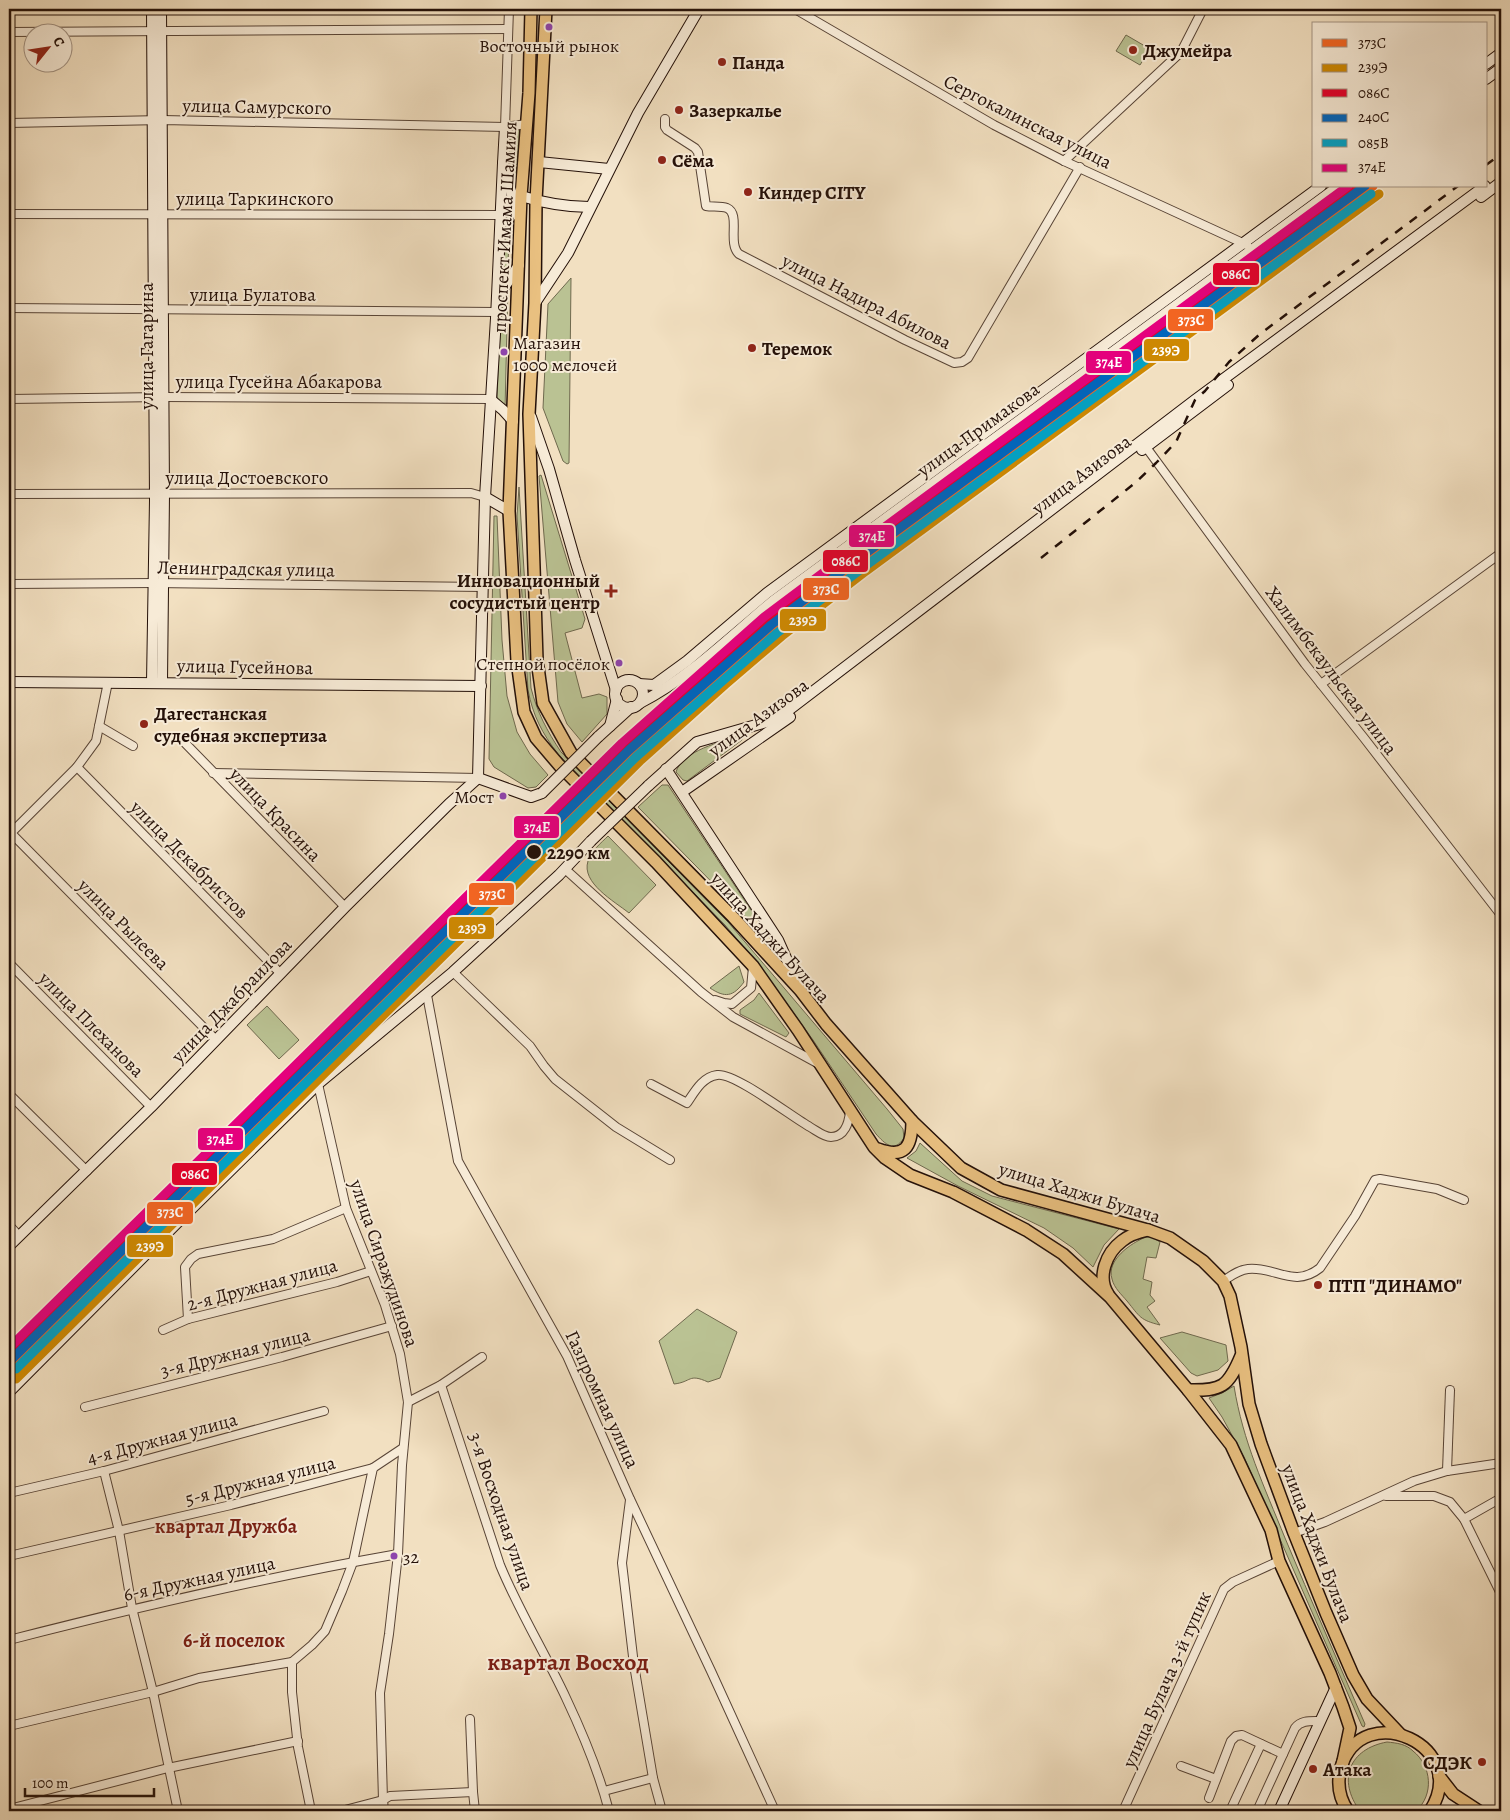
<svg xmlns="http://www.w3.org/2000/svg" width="1510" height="1820" viewBox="0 0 1510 1820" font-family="Alegreya,serif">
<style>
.green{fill:#bac293;stroke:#6f694e}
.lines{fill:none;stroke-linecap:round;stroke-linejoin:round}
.street-casing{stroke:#584436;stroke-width:10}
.secondary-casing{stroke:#241008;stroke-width:12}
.primary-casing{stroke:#241008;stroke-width:14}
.street{stroke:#f7ebd7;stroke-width:8}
.secondary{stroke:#f7ebd7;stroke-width:10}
.primary{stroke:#e9c080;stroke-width:11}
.rail{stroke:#241008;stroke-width:2.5;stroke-dasharray:9 9;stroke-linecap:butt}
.secondary-bridge-casing{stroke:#241008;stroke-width:12;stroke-linecap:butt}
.secondary-bridge{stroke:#f7ebd7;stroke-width:10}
.rail-1-casing{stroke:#f7ebd7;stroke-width:12}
.rail-2-casing{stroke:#f7ebd7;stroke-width:12}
.rail-3-casing{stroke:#f7ebd7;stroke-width:12}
.rail-4-casing{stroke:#f7ebd7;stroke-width:12}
.rail-5-casing{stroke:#f7ebd7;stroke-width:12}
.rail-6-casing{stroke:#f7ebd7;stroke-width:12}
.rail-1{stroke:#f26522;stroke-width:9}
.rail-2{stroke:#cd8802;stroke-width:9}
.rail-3{stroke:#e4002b;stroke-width:9}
.rail-4{stroke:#0065bd;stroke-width:9}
.rail-5{stroke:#02a1c4;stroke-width:9}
.rail-6{stroke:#e5007d;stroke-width:9}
.bus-dot{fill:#8e44ad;stroke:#f7ebd7;stroke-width:2}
.poi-dot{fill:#8f2418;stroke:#f7ebd7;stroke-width:2}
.stop-dot{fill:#241008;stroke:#f7ebd7;stroke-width:2}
.labels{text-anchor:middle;stroke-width:4;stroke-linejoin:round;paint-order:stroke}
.bus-label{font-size:18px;fill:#241008;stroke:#f7ebd7;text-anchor:start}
.poi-label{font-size:19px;font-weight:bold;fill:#241008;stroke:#f7ebd7;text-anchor:start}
.street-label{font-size:19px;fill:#241008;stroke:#f7ebd7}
.stop-label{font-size:19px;font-weight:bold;fill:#241008;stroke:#f7ebd7;text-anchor:start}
.neighbourhood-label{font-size:20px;font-weight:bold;fill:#7a1f14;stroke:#f7ebd7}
.district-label{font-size:24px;font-weight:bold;fill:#7a1f14;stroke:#f7ebd7}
.line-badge{stroke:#f7ebd7;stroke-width:2}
.badge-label{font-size:14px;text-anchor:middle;font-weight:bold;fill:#fff}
</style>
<rect width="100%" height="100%" fill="#f2e0c1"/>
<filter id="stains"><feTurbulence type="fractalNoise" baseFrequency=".004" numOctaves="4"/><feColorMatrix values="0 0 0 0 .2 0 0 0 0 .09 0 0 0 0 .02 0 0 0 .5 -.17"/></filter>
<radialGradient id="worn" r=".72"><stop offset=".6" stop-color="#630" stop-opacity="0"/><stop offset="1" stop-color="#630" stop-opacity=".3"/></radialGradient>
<!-- green -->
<g class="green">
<polygon points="1126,35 1150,49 1140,65 1116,51"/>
<polygon points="517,128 521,130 517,182 509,161 508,137"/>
<polygon points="508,189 512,197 507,277 503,285"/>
<polygon points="571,278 569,463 567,464 563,461 543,408 548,304"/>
<polygon points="508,286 505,409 497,400 501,297"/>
<polygon points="541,475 585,619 582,628 565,633 582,698 599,694 607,697 607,714 582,742 567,724 558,702 539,476"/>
<path d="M519 487 531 688C537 712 547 731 561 752L728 922 887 1109 903 1129 904 1138C894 1153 885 1144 876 1134L813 1040 759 965 725 925 558 754C542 733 533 716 528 690L517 516Z"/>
<polygon points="494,516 497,516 502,640 507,696 517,732 530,754 548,775 536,787 528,788 494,767 489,759"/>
<path d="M741 736 742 740 687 781 683 780 676 772C682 751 722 741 741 736Z"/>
<polygon points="662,785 668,785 755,916 750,921 638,807"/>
<path d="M608 836 656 885 629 913C614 901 581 883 588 861 591 851 601 843 608 836Z"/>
<path d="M739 966 744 982C733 997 725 998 710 988Z"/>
<polygon points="759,993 789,1033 786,1037 740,1014 740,1010 754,1000"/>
<polygon points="267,1006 299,1040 279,1059 247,1025"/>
<polygon points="920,1143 962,1181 992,1196 1119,1229 1104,1245 1093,1267 1073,1248 1044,1228 958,1186 907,1158 916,1151"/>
<path d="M1146 1237H1152L1160 1242 1156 1258 1147 1257 1143 1279 1152 1282 1150 1295 1155 1301 1147 1307 1160 1325C1140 1320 1140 1317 1127 1301 1122 1295 1114 1288 1112 1279 1106 1260 1131 1243 1146 1237Z"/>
<path d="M697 1309 737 1332 720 1378 708 1382C688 1373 692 1382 674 1384L659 1341Z"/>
<polygon points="1182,1332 1226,1345 1228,1361 1218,1370 1197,1376 1191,1373 1160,1338"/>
<path d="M1234 1386C1243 1442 1264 1486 1285 1538 1311 1600 1338 1662 1365 1724L1364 1727 1362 1726 1244 1457 1222 1417 1209 1398 1222 1393Z"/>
<path d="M1387 1742C1397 1743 1406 1744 1413 1751 1432 1766 1434 1795 1416 1811H1360C1337 1780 1349 1749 1387 1742Z"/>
</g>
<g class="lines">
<defs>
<g id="street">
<polyline points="795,9 994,125 1064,161 1247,245"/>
<polyline points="9,32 508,29"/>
<path d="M665 119V127L667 130 695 148 698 152 706 206C712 207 721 206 727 208 741 214 727 243 739 254L905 340 954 363 962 362 968 358 1080 167"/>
<polyline points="9,123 163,120 505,127 527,124"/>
<polyline points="505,127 509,9"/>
<polyline points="1064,161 1181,52 1203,9"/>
<polyline points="9,214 501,215"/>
<polyline points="9,308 496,312"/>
<polyline points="9,399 164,397 490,399"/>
<polyline points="1143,443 1305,664 1364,738 1501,915"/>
<polyline points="9,494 471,493 485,497"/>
<polyline points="9,584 154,583 483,587"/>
<polyline points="1321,684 1501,553"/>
<polyline points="99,726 133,746"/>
<polyline points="184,742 345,907"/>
<polyline points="77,767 280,973"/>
<polyline points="213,773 478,778"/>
<polyline points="9,831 216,1040"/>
<polyline points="9,835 77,767 96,741 108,682"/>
<polyline points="565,869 701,992 733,1017 819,1064"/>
<polyline points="9,963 151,1107"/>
<polyline points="453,972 530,1046 544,1066 555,1079 616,1127 670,1160"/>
<polyline points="427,995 458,1161 567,1356 630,1499 711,1671 775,1811"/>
<polyline points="715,1000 724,1003 732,1004 751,988 753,967"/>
<polyline points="318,1084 346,1208 385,1305 400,1354 408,1402 402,1465 398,1554 389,1634 380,1693 383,1800 384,1811"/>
<path d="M651 1084 687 1103C694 1093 702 1077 717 1075 734 1072 792 1117 810 1127 817 1131 824 1137 831 1137 845 1137 849 1122 850 1111"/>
<polyline points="9,1094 87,1171"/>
<polyline points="9,1225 19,1236"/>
<path d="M1223 1281C1231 1276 1238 1270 1248 1269 1275 1266 1294 1289 1320 1268L1355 1216 1375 1180 1380 1179 1437 1189 1464 1200"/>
<polyline points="188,1319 185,1267 191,1259 198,1254 273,1239 346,1208"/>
<polyline points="163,1330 188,1319 337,1282 371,1271"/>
<path d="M441 1385 500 1565C519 1611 545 1653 566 1698 583 1734 599 1772 609 1811"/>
<polyline points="408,1402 441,1385 482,1357"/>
<polyline points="85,1407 282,1357 392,1326"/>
<polyline points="104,1471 119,1531 132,1608 153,1692 178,1811"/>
<polyline points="1447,1471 1450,1390"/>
<polyline points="9,1493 104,1471 324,1411"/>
<polyline points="1386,1496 1434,1496 1450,1502 1464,1519 1501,1594"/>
<polyline points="630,1500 622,1563 634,1665 653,1778 662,1811"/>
<polyline points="1464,1519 1501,1498"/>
<polyline points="1294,1533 1325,1522 1414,1481 1447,1471 1501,1463"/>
<polyline points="9,1556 231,1505 373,1468"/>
<path d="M9 1640C138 1607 267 1577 398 1554"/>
<polyline points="470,1719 473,1792 475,1811"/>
<polyline points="9,1726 153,1692 199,1678 292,1662"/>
<polyline points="1181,1766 1216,1779"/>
<polyline points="604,1791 653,1778"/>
<polyline points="1209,1798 1231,1741 1236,1736 1242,1735 1283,1754"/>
<polyline points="9,1809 168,1768 298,1741"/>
<polyline points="311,1811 298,1747 292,1692 292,1662 312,1645 325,1631 342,1591 353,1562 373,1468 403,1448"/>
<polyline points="341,1811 383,1800 390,1796 473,1792"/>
<polyline points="1123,1811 1224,1589 1233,1582 1279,1561"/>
<polyline points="1230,1811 1261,1744"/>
<path d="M1257 1811 1295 1728C1301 1720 1310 1721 1320 1721"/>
</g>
<g id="secondary">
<polyline points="161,9 164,494 162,682"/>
<polyline points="1486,64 1501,53"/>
<polyline points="1486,79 1501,68"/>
<polyline points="505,127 503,163 518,216"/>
<polyline points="539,162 609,169"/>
<path d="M521 196C544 203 566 207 589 207"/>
<polyline points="1481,197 1501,182"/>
<polyline points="497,298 519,265"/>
<polyline points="535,303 568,253 638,113 699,9"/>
<polyline points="490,399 503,410 513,421"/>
<polyline points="531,417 549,469 575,560 616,690"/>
<polyline points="1142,450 1228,385"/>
<polyline points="485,497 509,511"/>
<circle cx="629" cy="694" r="14"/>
<polyline points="9,682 481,686"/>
<polyline points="152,682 155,500 152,9"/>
<polyline points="639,684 654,685 687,661 767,593 1321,186"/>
<path d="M640 703C689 678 731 636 773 601L1339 186"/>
<polyline points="610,726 617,699"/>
<polyline points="598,737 631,707"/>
<polyline points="666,769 778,940 798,985"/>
<polyline points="478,778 485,497 496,318 503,163"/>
<polyline points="478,778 531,797 542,793"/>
<polyline points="648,786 697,742 777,719 1195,400 1485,186"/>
<polyline points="682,792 790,717"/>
<polyline points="9,1246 151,1107 345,907 449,804 478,778"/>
<polyline points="9,1392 176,1224 318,1084 453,972 559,875 591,841"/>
<polyline points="1279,1811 1336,1687"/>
</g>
<g id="primary">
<polyline points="531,9 529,93 521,196 509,511 517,661 524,712 536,738 559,765 656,862 753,966 798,1030 874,1147 885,1158 910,1175 953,1192 1026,1230 1063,1254 1110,1297 1188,1390 1231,1445 1271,1530 1279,1561 1330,1673 1343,1707 1350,1728 1342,1766"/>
<polyline points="546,9 536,201 535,303 529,414 537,660 543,703 571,753 733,917 800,990 826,1024 912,1121 961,1168 1001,1190 1148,1230 1170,1238 1203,1261 1223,1281 1230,1296 1241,1347 1249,1404 1261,1444 1294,1533 1326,1613 1353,1675 1367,1699 1400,1734"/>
<path d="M878 1149C905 1159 912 1147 912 1121"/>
<path d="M1108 1294C1097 1277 1106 1253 1122 1241 1129 1235 1139 1232 1148 1230"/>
<path d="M1188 1390C1222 1391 1228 1387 1241 1356"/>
<polyline points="1439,1776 1453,1794 1479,1811"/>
<path d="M1348 1811C1339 1798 1337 1782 1341 1767 1363 1697 1472 1746 1430 1811"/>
</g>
</defs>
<!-- street casing -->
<use href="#street" class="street-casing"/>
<!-- secondary casing -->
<use href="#secondary" class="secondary-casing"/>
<!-- primary casing -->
<use href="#primary" class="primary-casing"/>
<!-- street -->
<use href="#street" class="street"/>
<!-- secondary -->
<use href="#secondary" class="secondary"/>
<!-- primary -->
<use href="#primary" class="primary"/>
<!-- rail -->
<g class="rail">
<polyline points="1486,165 1501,154"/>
<polyline points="1041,558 1135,483 1156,463 1176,442 1195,400 1205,391 1229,362 1260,334 1458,186"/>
</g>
<defs>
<g id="secondary-bridge">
<polyline points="542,793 598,737"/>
<polyline points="591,841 648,786"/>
</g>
</defs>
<!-- secondary-bridge casing -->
<use href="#secondary-bridge" class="secondary-bridge-casing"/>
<!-- secondary-bridge -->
<use href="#secondary-bridge" class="secondary-bridge"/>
<defs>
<polyline id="rail-1" points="9,1372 633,754 719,676 776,628 860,563 1373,186"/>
<polyline id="rail-2" points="16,1379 640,761 726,684 782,636 866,571 1379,194"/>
<polyline id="rail-3" points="9,1358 626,747 712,669 770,620 854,555 1356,186"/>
<polyline id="rail-4" points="9,1362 629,750 771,625 858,559 1365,186"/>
<polyline id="rail-5" points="16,1369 636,757 777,633 864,567 1371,194"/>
<polyline id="rail-6" points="9,1348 622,743 764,617 852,551 1348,186"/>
</defs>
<!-- rail-1 casing -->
<use href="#rail-1" class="rail-1-casing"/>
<!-- rail-2 casing -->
<use href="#rail-2" class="rail-2-casing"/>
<!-- rail-3 casing -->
<use href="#rail-3" class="rail-3-casing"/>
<!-- rail-4 casing -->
<use href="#rail-4" class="rail-4-casing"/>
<!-- rail-5 casing -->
<use href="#rail-5" class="rail-5-casing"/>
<!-- rail-6 casing -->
<use href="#rail-6" class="rail-6-casing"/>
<!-- rail-1 -->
<use href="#rail-1" class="rail-1"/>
<!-- rail-2 -->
<use href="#rail-2" class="rail-2"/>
<!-- rail-3 -->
<use href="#rail-3" class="rail-3"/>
<!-- rail-4 -->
<use href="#rail-4" class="rail-4"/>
<!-- rail-5 -->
<use href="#rail-5" class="rail-5"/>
<!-- rail-6 -->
<use href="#rail-6" class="rail-6"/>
</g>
<!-- markers -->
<g class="bus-dot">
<circle cx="549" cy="27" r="4.5"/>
<circle cx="504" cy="352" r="4.5"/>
<circle cx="619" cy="663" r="4.5"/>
<circle cx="503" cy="796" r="4.5"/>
<circle cx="394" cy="1556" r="4.5"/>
</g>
<g class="poi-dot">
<circle cx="1133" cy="50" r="5"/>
<circle cx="722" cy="62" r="5"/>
<circle cx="679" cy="110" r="5"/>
<circle cx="662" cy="160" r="5"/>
<circle cx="748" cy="192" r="5"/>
<circle cx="752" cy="348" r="5"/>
<path d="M608.5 583.5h5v5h5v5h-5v5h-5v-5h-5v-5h5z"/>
<circle cx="144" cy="724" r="5"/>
<circle cx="1318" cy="1285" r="5"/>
<circle cx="1482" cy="1762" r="5"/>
<circle cx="1313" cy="1769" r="5"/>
</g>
<circle class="stop-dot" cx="534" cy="852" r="8"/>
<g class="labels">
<!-- bus labels -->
<g class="bus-label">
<text x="549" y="52" text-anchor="middle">Восточный рынок</text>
<text x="513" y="349">Магазин<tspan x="513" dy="22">1000 мелочей</tspan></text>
<text x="610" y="670" text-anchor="end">Степной посёлок</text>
<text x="494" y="803" text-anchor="end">Мост</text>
<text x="403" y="1563">32</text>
</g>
<!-- poi labels -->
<g class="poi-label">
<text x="1143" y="57">Джумейра</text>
<text x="732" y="69">Панда</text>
<text x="689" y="117">Зазеркалье</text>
<text x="672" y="167">Сёма</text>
<text x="758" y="199">Киндер CITY</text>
<text x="762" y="355">Теремок</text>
<text x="600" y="587" text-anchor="end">Инновационный<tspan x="600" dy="22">сосудистый центр</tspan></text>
<text x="154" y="720">Дагестанская<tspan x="154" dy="22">судебная экспертиза</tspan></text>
<text x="1328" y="1292">ПТП "ДИНАМО"</text>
<text x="1472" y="1769" text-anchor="end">СДЭК</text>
<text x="1323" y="1776">Атака</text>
</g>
<!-- street labels -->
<g class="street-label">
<text transform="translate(257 106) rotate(1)" y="7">улица Самурского</text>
<text transform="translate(1028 121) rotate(27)" y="7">Сергокалинская улица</text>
<text x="255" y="205">улица Таркинского</text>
<text transform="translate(504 227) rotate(-87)" y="7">проспект Имама Шамиля</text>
<text x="253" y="301">улица Булатова</text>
<text transform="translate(867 301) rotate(27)" y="7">улица Надира Абилова</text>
<text transform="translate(146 346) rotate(-90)" y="7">улица Гагарина</text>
<text x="279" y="388">улица Гусейна Абакарова</text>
<text transform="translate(978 429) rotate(-36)" y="7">улица Примакова</text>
<text transform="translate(1081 474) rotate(-37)" y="7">улица Азизова</text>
<text x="247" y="484">улица Достоевского</text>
<text transform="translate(246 568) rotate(1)" y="7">Ленинградская улица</text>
<text transform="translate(245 666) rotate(1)" y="7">улица Гусейнова</text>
<text transform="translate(1332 670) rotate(53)" y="7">Халимбекаульская улица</text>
<text transform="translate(758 717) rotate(-36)" y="7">улица Азизова</text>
<text transform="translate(276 814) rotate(46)" y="7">улица Красина</text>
<text transform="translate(190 859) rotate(45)" y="7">улица Декабристов</text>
<text transform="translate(124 924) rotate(45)" y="7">улица Рылеева</text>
<text transform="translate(771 937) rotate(48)" y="7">улица Хаджи Булача</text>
<text transform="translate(231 1000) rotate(-46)" y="7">улица Джабраилова</text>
<text transform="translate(92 1024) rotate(45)" y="7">улица Плеханова</text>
<text transform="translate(1080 1192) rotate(17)" y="7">улица Хаджи Булача</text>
<text transform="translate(385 1263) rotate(71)" y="7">улица Сиражудинова</text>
<text transform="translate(262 1284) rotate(-15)" y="7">2-я Дружная улица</text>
<text transform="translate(235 1352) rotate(-14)" y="7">3-я Дружная улица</text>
<text transform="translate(603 1399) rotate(65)" y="7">Газпромная улица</text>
<text transform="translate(162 1438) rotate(-15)" y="7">4-я Дружная улица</text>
<text transform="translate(260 1480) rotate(-14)" y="7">5-я Дружная улица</text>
<text transform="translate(502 1511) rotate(71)" y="7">3-я Восходная улица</text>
<text transform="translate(1318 1543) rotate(69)" y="7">улица Хаджи Булача</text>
<text transform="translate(199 1578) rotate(-12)" y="7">6-я Дружная улица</text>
<text transform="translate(1166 1679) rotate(-66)" y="7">улица Булача 3-й тупик</text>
</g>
<!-- stop labels -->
<g class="stop-label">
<text x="547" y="859">2290 км</text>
</g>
<!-- neighbourhood labels -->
<g class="neighbourhood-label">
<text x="226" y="1533">квартал Дружба</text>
<text x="234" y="1647">6-й поселок</text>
</g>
<!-- district labels -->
<g class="district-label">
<text x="568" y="1670">квартал Восход</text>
</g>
</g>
<g class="line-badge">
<rect x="1212" y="262" width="48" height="24" rx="5" fill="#e4002b"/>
<rect x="1167" y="308" width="47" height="24" rx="5" fill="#f26522"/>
<rect x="1143" y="338" width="47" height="24" rx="5" fill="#cd8802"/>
<rect x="1085" y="350" width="47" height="24" rx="5" fill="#e5007d"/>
<rect x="848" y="524" width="47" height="24" rx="5" fill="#e5007d"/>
<rect x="822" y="549" width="47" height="24" rx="5" fill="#e4002b"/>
<rect x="802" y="577" width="48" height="24" rx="5" fill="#f26522"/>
<rect x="779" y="608" width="48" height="24" rx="5" fill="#cd8802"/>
<rect x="513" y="815" width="47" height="24" rx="5" fill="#e5007d"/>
<rect x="468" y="882" width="47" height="24" rx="5" fill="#f26522"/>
<rect x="448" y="916" width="47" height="24" rx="5" fill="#cd8802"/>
<rect x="197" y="1127" width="47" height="24" rx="5" fill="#e5007d"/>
<rect x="171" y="1162" width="47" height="24" rx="5" fill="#e4002b"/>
<rect x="146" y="1201" width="48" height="24" rx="5" fill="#f26522"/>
<rect x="126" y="1234" width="48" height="24" rx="5" fill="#cd8802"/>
</g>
<g class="badge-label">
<text x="1236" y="279">086С</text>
<text x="1191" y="325">373C</text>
<text x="1166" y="355">239Э</text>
<text x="1109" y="367">374Е</text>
<text x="872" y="541">374Е</text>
<text x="846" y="566">086С</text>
<text x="826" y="594">373C</text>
<text x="803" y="625">239Э</text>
<text x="537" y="832">374Е</text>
<text x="492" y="899">373C</text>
<text x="472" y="933">239Э</text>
<text x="220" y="1144">374Е</text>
<text x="195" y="1179">086С</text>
<text x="170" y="1217">373C</text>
<text x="150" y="1251">239Э</text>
</g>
<!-- margin -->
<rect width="1510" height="1820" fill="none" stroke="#f2e0c1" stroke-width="30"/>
<rect x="10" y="10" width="1490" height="1800" fill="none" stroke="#241008" stroke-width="2.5"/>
<rect x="15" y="15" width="1480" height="1790" fill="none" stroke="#241008"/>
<!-- legend -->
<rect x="1312" y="22" width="175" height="165" fill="#f7ebd7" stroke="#a39384"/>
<rect x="1322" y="39" width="25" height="8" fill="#f26522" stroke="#a39384"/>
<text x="1358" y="48" font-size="15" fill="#241008">373C</text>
<rect x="1322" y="64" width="25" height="8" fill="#cd8802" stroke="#a39384"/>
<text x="1358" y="72" font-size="15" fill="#241008">239Э</text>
<rect x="1322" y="89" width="25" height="8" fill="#e4002b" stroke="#a39384"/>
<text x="1358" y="98" font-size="15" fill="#241008">086С</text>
<rect x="1322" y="114" width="25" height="8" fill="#0065bd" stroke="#a39384"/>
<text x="1358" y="122" font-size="15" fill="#241008">240С</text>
<rect x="1322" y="139" width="25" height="8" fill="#02a1c4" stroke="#a39384"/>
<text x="1358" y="148" font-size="15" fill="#241008">085В</text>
<rect x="1322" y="164" width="25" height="8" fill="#e5007d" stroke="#a39384"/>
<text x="1358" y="172" font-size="15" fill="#241008">374Е</text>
<!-- north arrow -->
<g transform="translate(48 48) rotate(60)"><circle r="24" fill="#f7ebd7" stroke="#a39384"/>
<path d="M0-4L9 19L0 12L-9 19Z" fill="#8f2418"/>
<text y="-8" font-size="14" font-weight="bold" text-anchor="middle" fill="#241008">С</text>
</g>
<!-- scale -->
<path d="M25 1788v8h129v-8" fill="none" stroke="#241008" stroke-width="2.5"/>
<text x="32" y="1788" font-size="15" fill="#241008" stroke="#f7ebd7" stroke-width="4" paint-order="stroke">100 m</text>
<rect width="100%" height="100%" filter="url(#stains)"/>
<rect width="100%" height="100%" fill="url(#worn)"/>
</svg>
